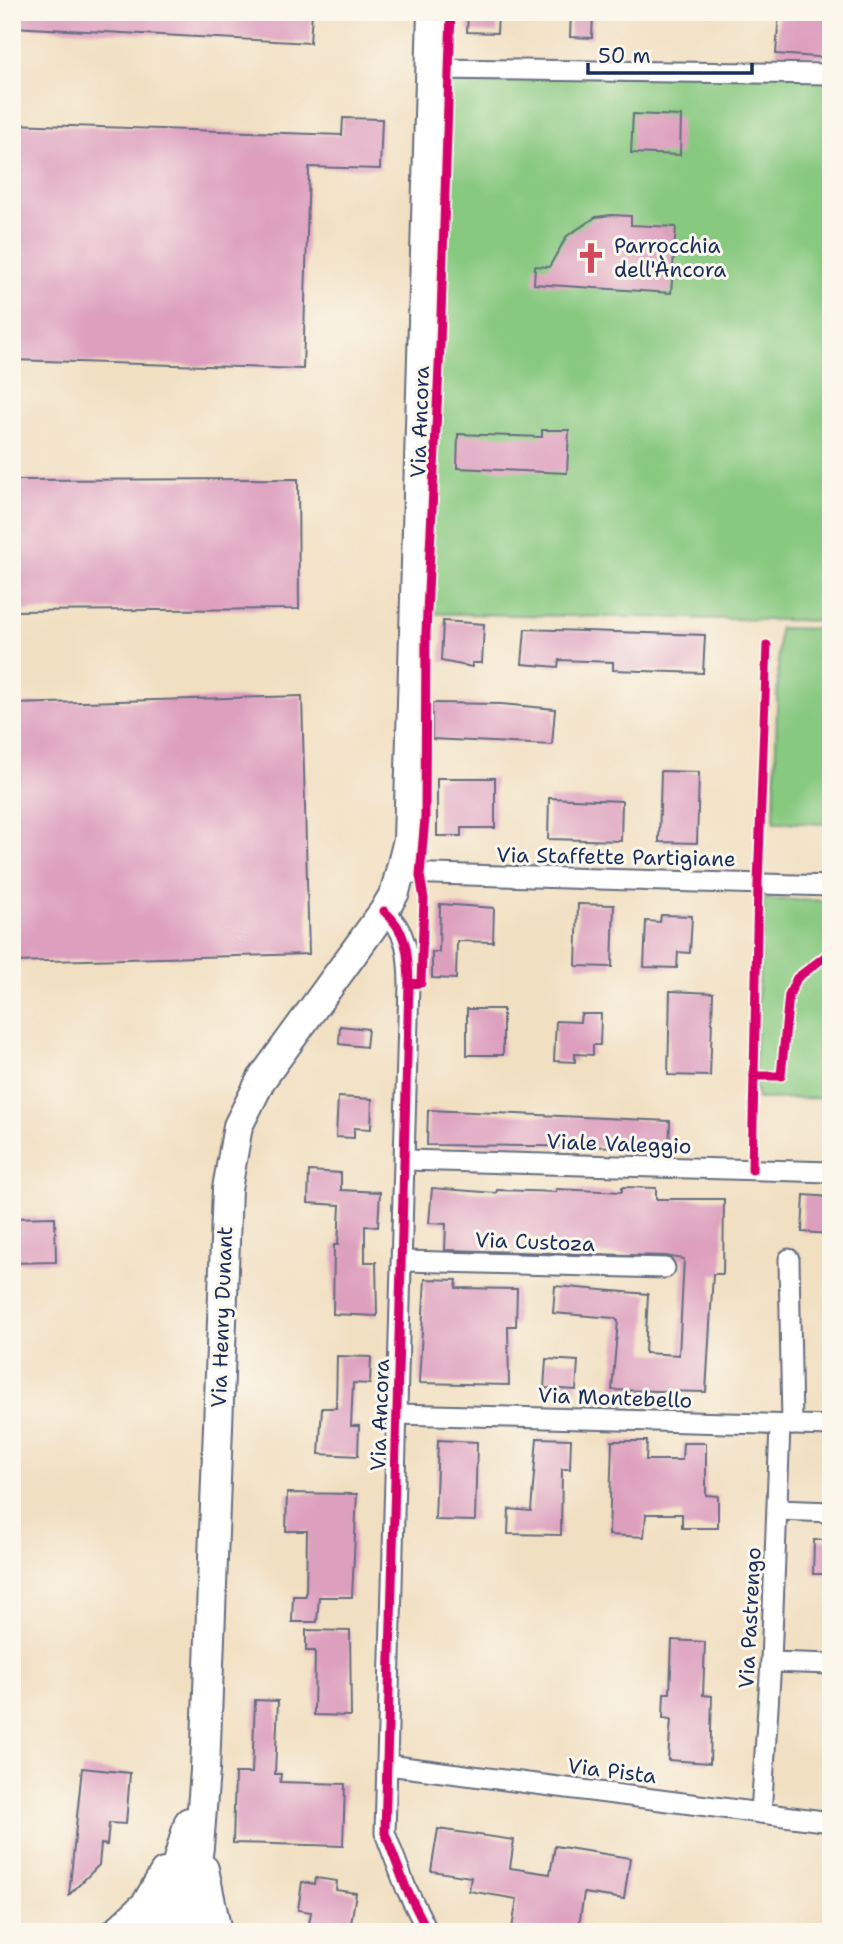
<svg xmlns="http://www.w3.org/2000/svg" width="843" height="1944" viewBox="0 0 843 1944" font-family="'Shantell Sans',sans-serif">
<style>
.park{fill:#88c980;stroke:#527c6f;stroke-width:2}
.building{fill:#dd9fbe}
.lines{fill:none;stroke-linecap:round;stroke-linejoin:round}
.street-casing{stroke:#666d81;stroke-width:23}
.secondary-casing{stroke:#666d81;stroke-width:32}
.street{stroke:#fff;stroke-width:19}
.secondary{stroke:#fff;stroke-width:28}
.cycleway-casing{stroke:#fbf7ec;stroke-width:13}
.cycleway{stroke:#d6006c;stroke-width:9}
.labels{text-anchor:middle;stroke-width:6;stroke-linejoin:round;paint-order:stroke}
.poi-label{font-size:21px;fill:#1b2f5e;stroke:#fbf7ec;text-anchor:start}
.street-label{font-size:21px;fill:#1b2f5e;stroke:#fbf7ec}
</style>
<rect width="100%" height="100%" fill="#fbf7ec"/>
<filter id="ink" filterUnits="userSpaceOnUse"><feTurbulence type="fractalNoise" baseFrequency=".0143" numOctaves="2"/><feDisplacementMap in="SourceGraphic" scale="14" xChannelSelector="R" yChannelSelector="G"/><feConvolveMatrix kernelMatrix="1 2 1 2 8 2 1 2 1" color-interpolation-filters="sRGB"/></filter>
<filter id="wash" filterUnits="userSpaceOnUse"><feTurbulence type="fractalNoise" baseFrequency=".00686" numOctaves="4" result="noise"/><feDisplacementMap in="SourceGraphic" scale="28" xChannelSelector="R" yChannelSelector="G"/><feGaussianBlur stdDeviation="1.57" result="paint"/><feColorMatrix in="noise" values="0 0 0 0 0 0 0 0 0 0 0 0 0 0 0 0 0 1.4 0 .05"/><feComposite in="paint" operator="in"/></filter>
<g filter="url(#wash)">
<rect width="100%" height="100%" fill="#f1dfc1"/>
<!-- park -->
<g class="park">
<polygon points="427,69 831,71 831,621 412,613"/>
<polygon points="779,628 831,629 831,824 774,822"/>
<polygon points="763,899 831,901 831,1098 758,1099 754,1076"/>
</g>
<g id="blocks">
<!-- building -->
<g class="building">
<polygon points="12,12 312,12 310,43 12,27"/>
<polygon points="468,12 498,12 497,33 467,32"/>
<polygon points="571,12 593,12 592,38 570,37"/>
<polygon points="779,12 831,12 831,58 776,54"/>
<polygon points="633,114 681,116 680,155 631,153"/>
<polygon points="343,118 382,119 380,169 309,167 303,369 12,360 12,124 342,135"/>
<polygon points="611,215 631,216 631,225 676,227 671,293 534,284 535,266 549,267 567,236 596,217"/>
<polygon points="542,430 569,430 567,473 457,468 458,434 542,437"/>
<polygon points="298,479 299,609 12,611 12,480"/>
<polygon points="443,621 484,624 482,663 472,663 472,667 441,661"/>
<polygon points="525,629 705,635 703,673 613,670 613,662 559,660 558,667 522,664"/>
<polygon points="302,696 309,954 12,962 12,704"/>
<polygon points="432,703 501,704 555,709 552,745 432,739"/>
<polygon points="661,771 699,772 697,843 659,842"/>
<polygon points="437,778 495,778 495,828 461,828 461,836 437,836"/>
<polygon points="549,798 622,801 621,841 548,839"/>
<polygon points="440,904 494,908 493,942 457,941 456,979 432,978 432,952 439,952"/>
<polygon points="578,904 614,905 612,967 576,966"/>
<polygon points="661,915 692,916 690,953 678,952 677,968 644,967 646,921 660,922"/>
<polygon points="670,991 713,993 710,1076 668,1075"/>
<rect x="467" y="1009" width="36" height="46"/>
<polygon points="581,1014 601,1014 600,1045 593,1045 593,1055 575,1054 575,1062 554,1061 556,1021 580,1022"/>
<polygon points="340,1026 368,1029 366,1047 339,1044"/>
<polygon points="338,1097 372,1099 371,1129 354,1128 354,1138 336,1137"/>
<polygon points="428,1110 670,1121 669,1153 649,1152 649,1147 427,1145"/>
<polygon points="309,1171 341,1173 341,1190 380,1192 378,1227 365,1226 365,1262 376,1262 377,1316 333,1314 334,1245 338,1245 340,1205 308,1203"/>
<polygon points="622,1187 656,1188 656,1199 724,1199 723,1274 713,1274 706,1392 612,1390 618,1321 614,1318 553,1313 555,1286 648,1294 645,1353 679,1355 684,1259 665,1256 445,1250 446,1224 429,1223 432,1188 496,1193 497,1190 556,1192 556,1189 622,1192"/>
<polygon points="804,1195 831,1197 831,1234 802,1232"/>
<polygon points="55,1217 56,1262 12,1263 12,1218"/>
<polygon points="425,1279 457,1280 456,1288 517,1289 516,1326 508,1326 509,1385 419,1383"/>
<polygon points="337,1356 371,1357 370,1384 353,1383 351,1426 359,1426 358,1456 319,1454 322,1408 336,1408"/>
<polygon points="546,1359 578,1361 576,1390 544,1388"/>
<polygon points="537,1438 571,1439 570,1469 562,1469 561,1535 508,1534 509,1509 531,1511"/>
<polygon points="438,1440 477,1442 475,1521 435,1520"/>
<polygon points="612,1441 647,1441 646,1460 682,1460 683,1443 706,1443 706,1495 718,1496 718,1528 682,1528 682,1514 646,1514 644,1537 609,1535"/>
<polygon points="287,1493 357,1494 352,1597 319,1597 317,1622 292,1622 293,1596 306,1596 307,1531 286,1531"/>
<polygon points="814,1540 831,1540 831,1574 813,1574"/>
<polygon points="306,1630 350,1631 351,1716 314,1715 315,1651 306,1651"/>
<polygon points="672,1640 705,1642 703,1695 712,1696 710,1763 668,1760 671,1719 663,1718 664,1693 670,1693"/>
<polygon points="255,1700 278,1701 275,1774 281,1774 280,1782 345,1784 343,1846 233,1843 235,1773 252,1773"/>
<polygon points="82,1768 130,1773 126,1824 109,1823 107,1845 101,1844 99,1865 69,1895"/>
<polygon points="438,1829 514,1840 510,1868 550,1874 555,1846 630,1858 624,1899 584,1893 578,1932 512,1928 517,1899 469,1891 471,1877 431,1871"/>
<polygon points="316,1878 337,1881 336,1890 356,1893 350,1930 309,1924 311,1912 298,1910 302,1882 315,1884"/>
</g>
</g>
</g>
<g filter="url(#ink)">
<use href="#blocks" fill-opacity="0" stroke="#666d81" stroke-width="2"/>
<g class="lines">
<defs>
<g id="street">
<polyline points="430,69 831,74"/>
<polyline points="400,873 831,886"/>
<path d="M384 911C408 932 408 954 409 984L385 1833 406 1888 428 1932"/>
<polyline points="407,1160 831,1172"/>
<polyline points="789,1259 792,1425"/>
<polyline points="404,1261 665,1268"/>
<polyline points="397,1414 831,1426"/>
<polyline points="778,1510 831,1512"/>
<polyline points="771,1662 831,1664"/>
<polyline points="388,1765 831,1822"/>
<polyline points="761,1813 771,1662 780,1426"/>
</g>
<g id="secondary">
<polyline points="204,1869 217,1932"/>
<polyline points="116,1932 146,1904 164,1873"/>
<polyline points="157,1932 189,1822"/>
<polyline points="187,1932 199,1847 205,1770 227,1189 238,1126 261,1080 384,911 395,892 408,840 432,12"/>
</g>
</defs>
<!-- street casing -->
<use href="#street" class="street-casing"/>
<!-- secondary casing -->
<use href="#secondary" class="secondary-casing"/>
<!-- street -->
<use href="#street" class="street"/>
<!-- secondary -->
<use href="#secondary" class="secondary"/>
<defs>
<g id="cycleway">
<path d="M384 911C408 932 408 954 409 984L385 1833 406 1888 428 1932"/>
<polyline points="409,984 421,983 424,899 420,875 425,818 426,633 440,346 451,12"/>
<polyline points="754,1076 781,1076 789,995 797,978 831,952"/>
<polyline points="752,1170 758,884 767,645"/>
</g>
</defs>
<!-- cycleway casing -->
<use href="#cycleway" class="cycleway-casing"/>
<!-- cycleway -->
<use href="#cycleway" class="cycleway"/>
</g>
</g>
<!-- icons -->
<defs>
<symbol id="church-bare" viewBox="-9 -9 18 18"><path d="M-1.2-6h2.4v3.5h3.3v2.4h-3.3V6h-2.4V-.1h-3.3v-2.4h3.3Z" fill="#d1495b" stroke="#fbf7ec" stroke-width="2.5" paint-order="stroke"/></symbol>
</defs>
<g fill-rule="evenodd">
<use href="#church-bare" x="569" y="236" width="44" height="44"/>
</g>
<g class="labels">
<!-- poi labels -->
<g class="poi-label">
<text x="614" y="253">Parrocchia<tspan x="614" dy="24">dell'Àncora</tspan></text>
</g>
<!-- street labels -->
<g class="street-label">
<text transform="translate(420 422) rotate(-88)" y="7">Via Ancora</text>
<text transform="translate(616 857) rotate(1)" y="7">Via Staffette Partigiane</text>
<text transform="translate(619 1144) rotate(2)" y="7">Viale Valeggio</text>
<text transform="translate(535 1242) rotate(2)" y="7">Via Custoza</text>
<text transform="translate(222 1317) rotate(-88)" y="7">Via Henry Dunant</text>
<text transform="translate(615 1398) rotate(2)" y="7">Via Montebello</text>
<text transform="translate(380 1415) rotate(-88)" y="7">Via Ancora</text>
<text transform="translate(750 1618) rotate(-87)" y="7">Via Pastrengo</text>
<text transform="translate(612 1771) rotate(7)" y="7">Via Pista</text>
</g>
</g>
<!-- margin -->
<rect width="843" height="1944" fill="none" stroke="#fbf7ec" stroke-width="42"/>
<!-- scale -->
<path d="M588 63v10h164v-10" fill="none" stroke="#1b2f5e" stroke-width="3.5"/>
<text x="598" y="63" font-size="21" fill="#1b2f5e" stroke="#fbf7ec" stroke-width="5" paint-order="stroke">50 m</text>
</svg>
